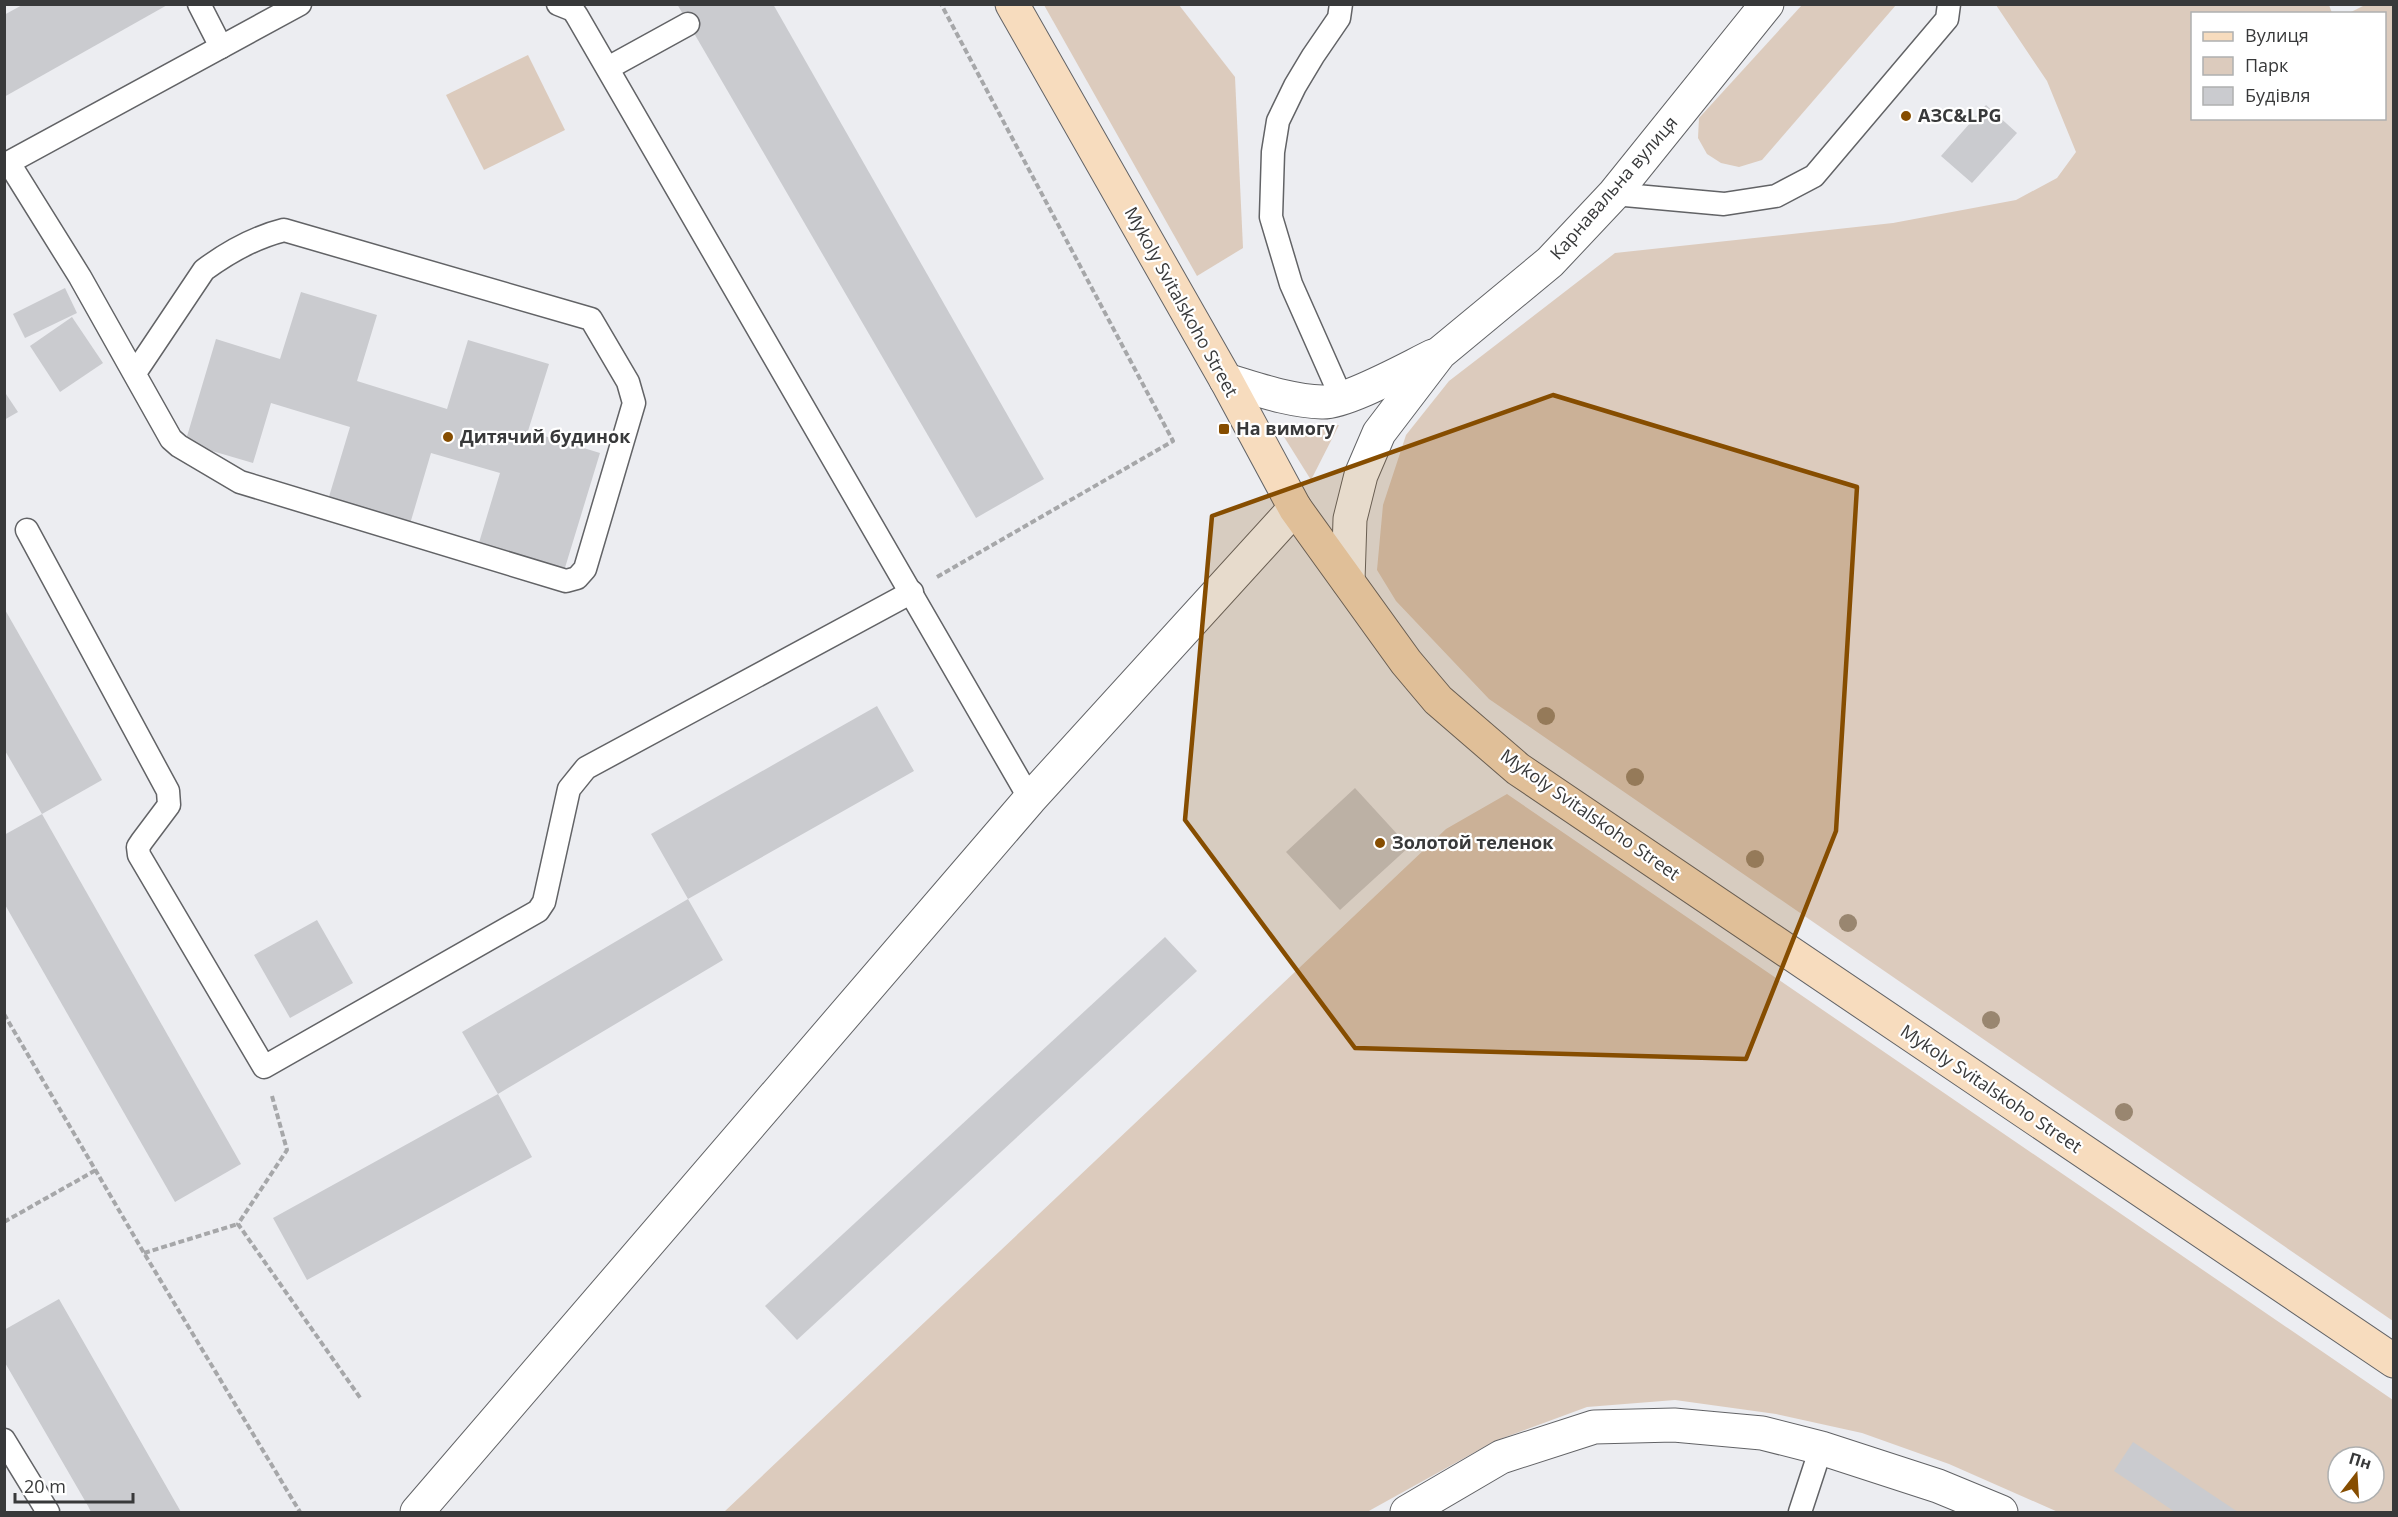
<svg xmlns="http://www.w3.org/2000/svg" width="2398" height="1517" viewBox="0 0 2398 1517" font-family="'Open Sans',sans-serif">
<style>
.green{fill:#dccbbd;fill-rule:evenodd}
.building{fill:#cacbcf}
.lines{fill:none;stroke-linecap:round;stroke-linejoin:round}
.lane-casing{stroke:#626366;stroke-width:25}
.street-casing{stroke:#626366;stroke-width:35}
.secondary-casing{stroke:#626366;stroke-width:35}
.path{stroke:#a6a7a9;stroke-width:4;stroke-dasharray:6 3;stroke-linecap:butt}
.lane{stroke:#fff;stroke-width:22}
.street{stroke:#fff;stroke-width:33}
.secondary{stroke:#f7dcbe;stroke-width:33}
.tree{fill:#998670}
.marked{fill:#864d00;fill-opacity:0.2;stroke:#864d00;stroke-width:4.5;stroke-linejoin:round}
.poi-dot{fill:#864d00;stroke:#fff;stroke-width:2}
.labels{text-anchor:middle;stroke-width:4.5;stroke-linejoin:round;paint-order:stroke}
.poi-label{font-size:18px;font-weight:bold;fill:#38393a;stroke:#fff;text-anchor:start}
.street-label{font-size:18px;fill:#38393a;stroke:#fff}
</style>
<rect width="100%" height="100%" fill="#ecedf1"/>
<!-- green -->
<g class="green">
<polygon points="1044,5 1179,5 1235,77 1243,248 1197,276"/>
<polygon points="1802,5 1896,5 1762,160 1739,167 1721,163 1707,154 1698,138 1699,118"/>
<polygon points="1996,5 2329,5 2332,13 2192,14 2192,118 2384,118 2384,14 2349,13 2365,5 2393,5 2393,1321 1489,699 1396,601 1377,570 1383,505 1406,435 1449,381 1615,253 1893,223 2016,200 2057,178 2076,152 2047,81"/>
<polygon points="528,55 565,130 484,170 446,95"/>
<polygon points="1339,425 1311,480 1281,432"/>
<path d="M1507 794 2393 1400V1512H2058L1949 1464 1862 1433 1776 1414 1675 1400 1587 1407 1495 1441 1367 1512H724L1446 829ZM2338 1457H2374V1493H2338Z"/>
</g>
<!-- building -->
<g class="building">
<polygon points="24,4 169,4 4,97 4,15"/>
<polygon points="677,4 773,4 1044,479 976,518"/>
<polygon points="1986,105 2017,133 1972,183 1941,156"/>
<polygon points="65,288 77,313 25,338 13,314"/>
<polygon points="301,292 377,315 357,381 447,409 468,340 549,364 528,431 600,453 564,571 478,546 500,473 431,453 410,524 328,500 350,427 271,403 253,463 185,443 216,339 280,359"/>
<polygon points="72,317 103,363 60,392 30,346"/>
<polygon points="4,391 18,412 4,420"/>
<polygon points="4,608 102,780 42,814 4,749"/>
<polygon points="877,706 914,771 688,899 723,960 498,1094 532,1157 307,1280 273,1218 498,1094 462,1032 688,899 651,834"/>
<polygon points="1355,788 1409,847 1340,910 1286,852"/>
<polygon points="42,814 241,1164 175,1202 4,903 4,835"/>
<polygon points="317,920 353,983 290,1018 254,955"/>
<polygon points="1165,937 1197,971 797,1340 765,1306"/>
<polygon points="59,1299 181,1512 91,1512 88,1506 4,1361 4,1330"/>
<polygon points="2133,1442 2238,1512 2175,1512 2114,1471"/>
</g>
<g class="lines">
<defs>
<g id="lane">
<polyline points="199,4 221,47"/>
<polyline points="558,4 573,10 577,16 1030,799"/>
<polyline points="1341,4 1339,18 1313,56 1295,86 1278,121 1273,152 1271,217 1291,284 1342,399"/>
<polyline points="608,68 688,24"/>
<path d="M9 163 80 277 171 439 179 446 240 482 566 581 577 578 585 569 634 403 628 382 591 319 284 230C256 237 227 253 204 270L135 373"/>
<polyline points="4,165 300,4"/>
<polyline points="1614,194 1724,204 1776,196 1814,176 1947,19 1949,4"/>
<polyline points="27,530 168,791 169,805 142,841 138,847 139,855 264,1067 538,911 544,902 569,789 586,768 912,592"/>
<polyline points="4,1440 48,1512"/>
<polyline points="1800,1512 1821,1448"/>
</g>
<g id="street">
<path d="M1226 380C1257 389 1289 401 1322 402 1346 403 1408 368 1433 356"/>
<polyline points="1348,581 1350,519 1361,475 1379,433 1440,353 1550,262 1614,194 1767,4"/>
<polyline points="417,1512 1030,799 1295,508"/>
<polyline points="1407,1512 1501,1457 1594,1427 1674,1425 1762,1433 1821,1448 1938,1486 2001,1512"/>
</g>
<polyline id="secondary" points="1012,4 1226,380 1295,508 1406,662 1438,700 1518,769 2394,1361"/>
</defs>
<!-- lane casing -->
<use href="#lane" class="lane-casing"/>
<!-- street casing -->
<use href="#street" class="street-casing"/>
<!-- secondary casing -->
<use href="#secondary" class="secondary-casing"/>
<!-- path -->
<g class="path">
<polyline points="937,577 1173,441 941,4"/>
<polyline points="4,1014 144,1253 300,1512"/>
<polyline points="272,1096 287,1150 238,1224 361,1399"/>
<polyline points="4,1222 96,1170"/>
<polyline points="144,1253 238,1224"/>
</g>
<!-- lane -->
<use href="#lane" class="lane"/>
<!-- street -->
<use href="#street" class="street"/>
<!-- secondary -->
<use href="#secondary" class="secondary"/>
</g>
<!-- trees -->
<g class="tree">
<circle cx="1546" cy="716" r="9"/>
<circle cx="1635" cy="777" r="9"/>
<circle cx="1755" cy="859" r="9"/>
<circle cx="1848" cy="923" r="9"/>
<circle cx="1991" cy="1020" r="9"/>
<circle cx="2124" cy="1112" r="9"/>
</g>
<!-- marked area -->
<path class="marked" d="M1553 395 1857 487 1836 831 1746 1059 1355 1048 1185 820 1212 516Z"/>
<!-- markers -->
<g class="poi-dot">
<circle cx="1906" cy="116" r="6"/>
<rect x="1218" y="423" width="12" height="12" rx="3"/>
<circle cx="448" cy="437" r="6"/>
<circle cx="1380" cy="843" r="6"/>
</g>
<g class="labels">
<!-- poi labels -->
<g class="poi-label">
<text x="1918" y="122">АЗС&amp;LPG</text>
<text x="1236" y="435">На вимогу</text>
<text x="460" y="443">Дитячий будинок</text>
<text x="1392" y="849">Золотой теленок</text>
</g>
<!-- street labels -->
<g class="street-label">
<text transform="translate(1614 188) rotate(-49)" y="6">Карнавальна вулиця</text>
<text transform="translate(1181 302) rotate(61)" y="6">Mykoly Svitalskoho Street</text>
<text transform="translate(1590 815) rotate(35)" y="6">Mykoly Svitalskoho Street</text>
<text transform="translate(1991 1089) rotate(34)" y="6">Mykoly Svitalskoho Street</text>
</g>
</g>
<!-- border -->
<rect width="2398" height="1517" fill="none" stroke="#38393a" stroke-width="12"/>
<!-- legend -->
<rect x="2191" y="12" width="195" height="108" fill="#ffffff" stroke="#afb0b0" stroke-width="1.5"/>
<rect x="2203" y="32" width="30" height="9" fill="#f7dcbe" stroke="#afb0b0" stroke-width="1.5"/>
<text x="2245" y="42" font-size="18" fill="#38393a">Вулиця</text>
<rect x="2203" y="57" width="30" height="18" fill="#dccbbd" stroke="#afb0b0" stroke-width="1.5"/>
<text x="2245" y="72" font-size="18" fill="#38393a">Парк</text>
<rect x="2203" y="87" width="30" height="18" fill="#cacbcf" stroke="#afb0b0" stroke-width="1.5"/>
<text x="2245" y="102" font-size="18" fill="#38393a">Будівля</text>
<!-- north arrow -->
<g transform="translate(2356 1475) rotate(17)"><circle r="28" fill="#ffffff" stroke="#afb0b0" stroke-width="1.5"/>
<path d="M0-4.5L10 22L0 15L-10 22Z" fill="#864d00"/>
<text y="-9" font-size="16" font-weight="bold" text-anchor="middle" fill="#38393a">Пн</text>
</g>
<!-- scale -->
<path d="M15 1493v9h118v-9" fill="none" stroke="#38393a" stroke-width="3"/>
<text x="24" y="1493" font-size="18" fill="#38393a" stroke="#ffffff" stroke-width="4.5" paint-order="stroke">20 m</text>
</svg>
